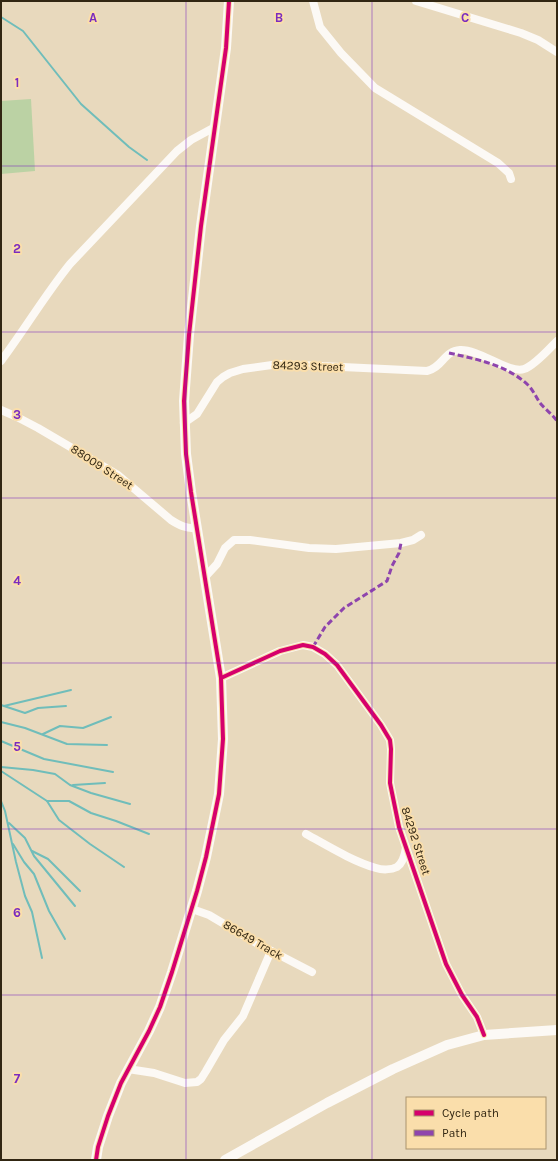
<svg xmlns="http://www.w3.org/2000/svg" width="558" height="1161" viewBox="0 0 558 1161" font-family="Karla,sans-serif">
<style>
.pitch{fill:#bbd2a4}
.lines{fill:none;stroke-linecap:round;stroke-linejoin:round}
.stream{stroke:#70bdba;stroke-width:2}
.minor{stroke:#fcf9f5;stroke-width:8}
.tertiary{stroke:#fcf9f5;stroke-width:10}
.quiet{stroke:#8e44ad;stroke-width:3;stroke-dasharray:6 3;stroke-linecap:butt}
.cycleway-casing{stroke:#fadeab;stroke-width:6}
.cycleway{stroke:#d6006c;stroke-width:4}
.grid{fill:none;stroke:#7b2cbf;stroke-width:1;stroke-opacity:0.55}
.labels{text-anchor:middle;stroke-width:4;stroke-linejoin:round;paint-order:stroke}
.street-label{font-size:12px;fill:#312612;stroke:#fadeab}
.grid-label{font-size:13px;text-anchor:middle;font-weight:bold;fill:#7b2cbf;stroke:#fadeab;stroke-width:4;stroke-linejoin:round;paint-order:stroke}
</style>
<rect width="100%" height="100%" fill="#e8d9bd"/>
<!-- pitch -->
<polygon class="pitch" points="31,99 35,171 1,174 1,101"/>
<g class="lines">
<!-- stream -->
<g class="stream">
<polyline points="1,17 23,31 81,104 129,147 147,160"/>
<polyline points="1,705 25,713 38,708 66,706"/>
<polyline points="4,706 71,690"/>
<polyline points="1,722 25,728 67,744 107,745"/>
<polyline points="43,734 60,726 83,728 111,717"/>
<polyline points="1,741 44,759 113,772"/>
<polyline points="1,767 33,770 55,774 70,785 91,793 130,804"/>
<polyline points="1,771 47,801 59,820 90,844 124,867"/>
<polyline points="73,785 105,783"/>
<polyline points="1,801 5,811 16,862 25,896 32,912 42,958"/>
<polyline points="47,801 69,801 91,813 116,821 149,834"/>
<polyline points="9,823 25,838 34,856 75,906"/>
<polyline points="13,844 24,862 34,874 49,911 65,939"/>
<polyline points="32,851 48,859 80,891"/>
</g>
<!-- minor -->
<g class="minor">
<polyline points="313,1 320,27 341,53 375,88 498,163 509,173 511,179"/>
<polyline points="416,1 521,33 538,40 557,52"/>
<path d="M1 361C25 329 45 295 70 264L177 151 191 140 215 127"/>
<path d="M1 410 17 417 38 428 118 475 171 520C179 525 186 529 197 528"/>
<path d="M184 423 197 414 217 382 223 377 230 373 243 369 279 364 427 371C442 368 444 351 460 350 479 349 509 374 524 369 534 366 549 349 557 341"/>
<polyline points="205,577 217,564 225,548 234,540 250,540 309,548 336,549 401,543 413,540 421,535"/>
<polyline points="221,678 280,651 303,645 313,647 325,654 337,665 381,725 390,740 391,749 390,783 399,827 446,964 462,995 477,1017 484,1035"/>
<path d="M306 834C328 846 352 861 376 868 382 870 391 870 397 867 403 863 405 854 406 848"/>
<polyline points="192,909 209,915 258,944 312,972"/>
<polyline points="128,1069 154,1073 185,1083 197,1082 201,1079 206,1071 224,1040 243,1016 271,951"/>
</g>
<!-- tertiary -->
<g class="tertiary">
<polyline points="96,1160 98,1147 108,1116 121,1083 149,1031 160,1007 172,972 197,891 206,857 219,794 223,739 221,678 191,492 186,454 184,401 189,335 201,226 226,48 229,1"/>
<polyline points="225,1160 327,1103 393,1069 447,1045 484,1035 557,1030"/>
</g>
<!-- quiet -->
<g class="quiet">
<path d="M449 353C476 359 507 365 528 385 533 390 536 397 540 403 545 409 552 414 557 421"/>
<polyline points="313,647 325,627 344,608 387,581 392,566 399,553 401,543"/>
</g>
<defs>
<g id="cycleway">
<polyline points="221,678 280,651 303,645 313,647 325,654 337,665 381,725 390,740 391,749 390,783 399,827 446,964 462,995 477,1017 484,1035"/>
<polyline points="96,1160 98,1147 108,1116 121,1083 149,1031 160,1007 172,972 197,891 206,857 219,794 223,739 221,678 191,492 186,454 184,401 189,335 201,226 226,48 229,1"/>
</g>
</defs>
<!-- cycleway casing -->
<use href="#cycleway" class="cycleway-casing"/>
<!-- cycleway -->
<use href="#cycleway" class="cycleway"/>
</g>
<!-- grid -->
<path class="grid" d="M186 1V1160M372 1V1160M1 166H557M1 332H557M1 498H557M1 663H557M1 829H557M1 995H557"/>
<g class="labels">
<!-- street labels -->
<g class="street-label">
<text transform="translate(308 366) rotate(2)" y="4">84293 Street</text>
<text transform="translate(102 467) rotate(33)" y="4">88009 Street</text>
<text transform="translate(416 841) rotate(72)" y="4">84292 Street</text>
<text transform="translate(253 940) rotate(30)" y="4">86649 Track</text>
</g>
</g>
<g class="grid-label">
<text x="93" y="22">A</text>
<text x="279" y="22">B</text>
<text x="465" y="22">C</text>
<text x="17" y="87">1</text>
<text x="17" y="253">2</text>
<text x="17" y="419">3</text>
<text x="17" y="585">4</text>
<text x="17" y="751">5</text>
<text x="17" y="917">6</text>
<text x="17" y="1083">7</text>
</g>
<!-- border -->
<rect width="558" height="1161" fill="none" stroke="#312612" stroke-width="4"/>
<!-- legend -->
<rect x="406" y="1097" width="140" height="52" fill="#fadeab" stroke="#aa946e"/>
<rect x="414" y="1110" width="20" height="6" fill="#d6006c" stroke="#aa946e"/>
<text x="442" y="1117" font-size="12" fill="#312612">Cycle path</text>
<rect x="414" y="1130" width="20" height="6" fill="#8e44ad" stroke="#aa946e"/>
<text x="442" y="1137" font-size="12" fill="#312612">Path</text>
</svg>
